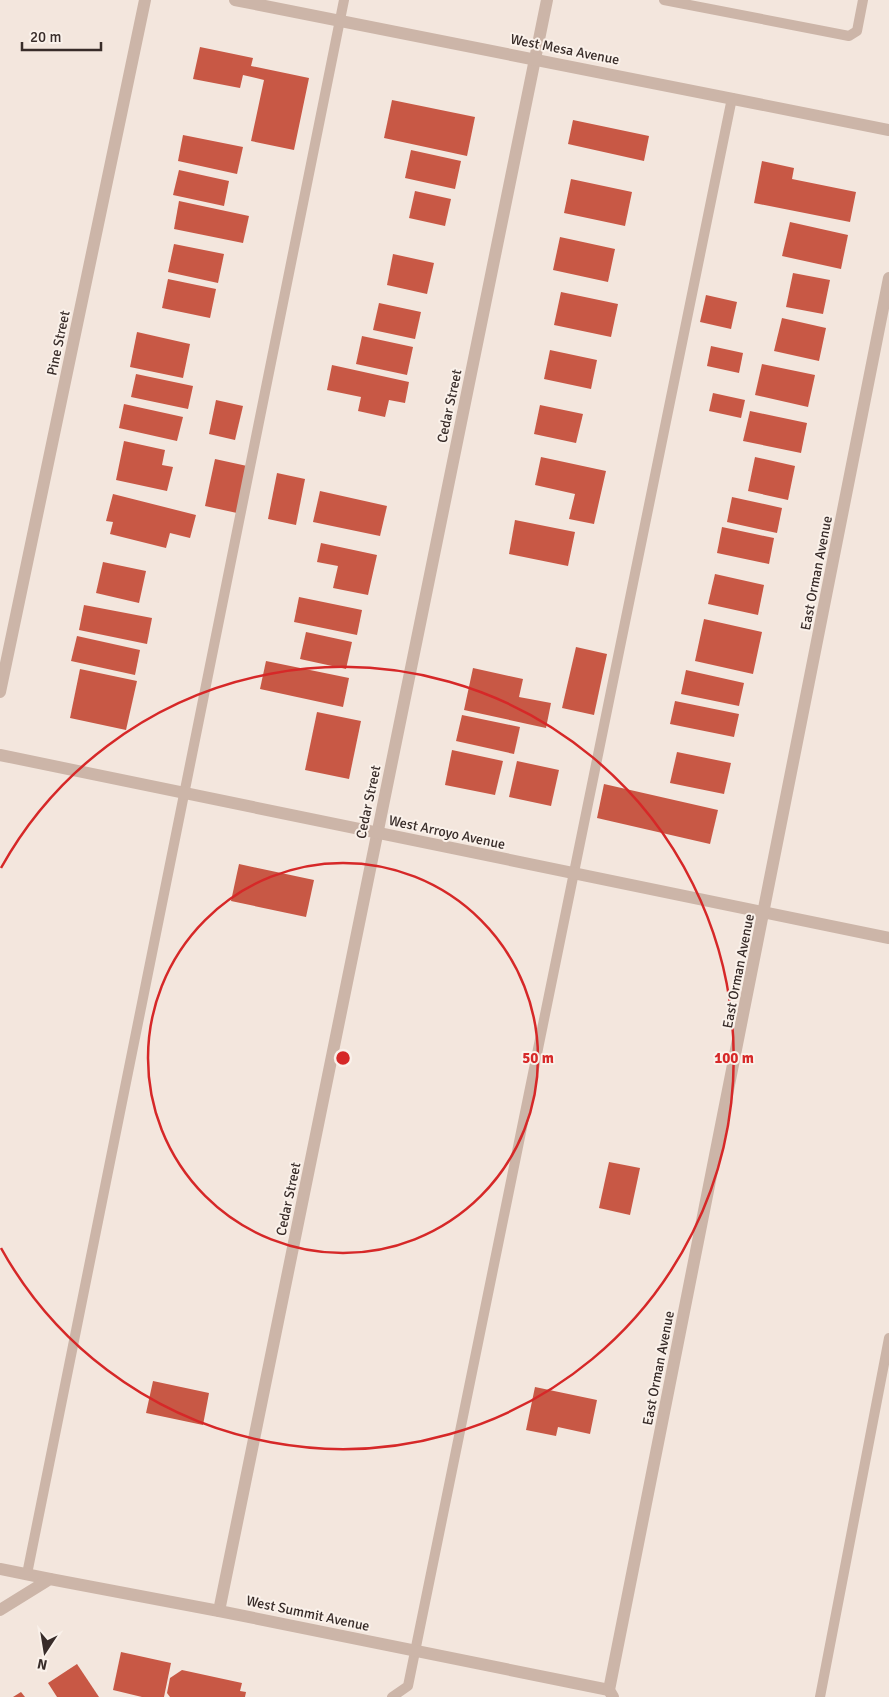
<svg xmlns="http://www.w3.org/2000/svg" width="889" height="1697" viewBox="0 0 889 1697" font-family="Signika,sans-serif">
<style>
.building{fill:#c85845}
.lines{fill:none;stroke-linecap:round;stroke-linejoin:round}
.service{stroke:#ccb5a8;stroke-width:10}
.minor{stroke:#ccb5a8;stroke-width:12}
.tertiary{stroke:#ccb5a8;stroke-width:12}
.ring{fill:none;stroke:#d62828;stroke-width:2.5}
.labels{text-anchor:middle;stroke-width:4;stroke-linejoin:round;paint-order:stroke}
.street-label{font-size:14px;fill:#382c29;stroke:#faf1ea}
.centre{fill:#d62828;stroke:#faf1ea;stroke-width:2.5}
.ring-label{font-size:15px;text-anchor:middle;font-weight:bold;fill:#d62828;stroke:#faf1ea;stroke-width:4;stroke-linejoin:round;paint-order:stroke}
</style>
<rect width="100%" height="100%" fill="#f3e6dd"/>
<!-- building -->
<g class="building">
<polygon points="200,47 253,58 251,66 309,78 294,150 251,141 264,80 243,75 240,88 193,79"/>
<polygon points="392,100 475,117 467,156 384,138"/>
<polygon points="573,120 649,136 644,161 568,144"/>
<polygon points="183,135 243,147 237,174 178,161"/>
<polygon points="411,150 461,161 455,189 405,178"/>
<polygon points="762,161 794,168 792,179 856,192 850,222 754,203"/>
<polygon points="179,170 229,181 224,206 173,195"/>
<polygon points="571,179 632,192 625,226 564,213"/>
<polygon points="415,191 451,199 445,226 409,218"/>
<polygon points="179,201 249,216 243,243 174,229"/>
<polygon points="790,222 848,235 841,269 782,256"/>
<polygon points="560,237 615,249 608,282 553,270"/>
<polygon points="174,244 224,254 218,283 168,272"/>
<polygon points="393,254 434,263 427,294 387,285"/>
<polygon points="793,273 830,280 823,314 786,307"/>
<polygon points="168,279 216,289 210,318 162,308"/>
<polygon points="561,292 618,304 611,337 554,325"/>
<polygon points="706,295 737,302 731,329 700,322"/>
<polygon points="379,303 421,312 415,339 373,330"/>
<polygon points="782,318 826,328 819,361 774,351"/>
<polygon points="137,332 190,344 183,378 130,367"/>
<polygon points="362,336 413,347 407,375 356,364"/>
<polygon points="711,346 743,353 739,373 707,366"/>
<polygon points="550,350 597,360 591,389 544,379"/>
<polygon points="762,364 815,375 808,407 755,395"/>
<polygon points="332,365 409,382 405,403 389,400 385,417 358,411 361,397 327,390"/>
<polygon points="136,374 193,386 188,409 131,397"/>
<polygon points="713,393 745,400 741,418 709,411"/>
<polygon points="216,400 243,406 235,440 209,434"/>
<polygon points="124,404 183,417 177,441 119,428"/>
<polygon points="540,405 583,414 576,443 534,434"/>
<polygon points="750,411 807,423 801,453 743,441"/>
<polygon points="124,441 165,450 162,465 173,467 167,491 116,480"/>
<polygon points="541,457 606,471 594,524 569,519 575,494 535,485"/>
<polygon points="755,457 795,466 788,500 748,491"/>
<polygon points="215,459 247,466 237,513 205,506"/>
<polygon points="277,473 305,479 296,525 268,519"/>
<polygon points="320,491 387,506 380,536 313,522"/>
<polygon points="113,494 196,515 190,538 170,533 166,548 110,534 113,522 106,521"/>
<polygon points="732,497 782,508 777,533 727,522"/>
<polygon points="515,520 575,532 568,566 509,554"/>
<polygon points="722,527 774,538 769,564 717,553"/>
<polygon points="321,543 377,555 368,595 333,588 338,566 317,562"/>
<polygon points="103,562 146,571 139,603 96,593"/>
<polygon points="715,574 764,585 758,615 708,604"/>
<polygon points="299,597 362,610 357,635 294,622"/>
<polygon points="84,605 152,618 147,644 79,630"/>
<polygon points="704,619 762,632 753,674 695,661"/>
<polygon points="306,632 352,642 346,669 300,659"/>
<polygon points="77,636 140,650 135,675 71,661"/>
<polygon points="576,647 607,654 594,715 562,708"/>
<polygon points="266,661 349,678 343,707 260,689"/>
<polygon points="473,668 523,679 519,697 551,703 546,728 464,710"/>
<polygon points="80,669 137,681 126,730 70,718"/>
<polygon points="686,670 744,683 739,706 681,694"/>
<polygon points="675,701 739,714 734,737 670,724"/>
<polygon points="317,712 361,721 349,779 305,770"/>
<polygon points="462,715 520,727 514,754 456,741"/>
<polygon points="452,750 503,761 495,795 445,785"/>
<polygon points="677,752 731,763 724,794 670,783"/>
<polygon points="517,761 559,770 551,806 509,797"/>
<polygon points="604,784 718,810 710,844 597,818"/>
<polygon points="239,864 314,880 306,917 231,901"/>
<polygon points="609,1162 640,1168 630,1215 599,1208"/>
<polygon points="153,1381 209,1393 203,1425 146,1413"/>
<polygon points="535,1387 597,1400 590,1434 558,1427 556,1436 526,1430"/>
<polygon points="121,1652 171,1663 164,1697 142,1697 113,1690"/>
<polygon points="77,1664 99,1697 57,1697 48,1683"/>
<polygon points="182,1670 242,1683 240,1691 246,1692 245,1697 170,1697 167,1693 170,1678"/>
<polygon points="21,1692 25,1697 13,1697"/>
</g>
<g class="lines">
<!-- service -->
<g class="service">
<polyline points="664,0 849,36 857,31 863,0"/>
<polyline points="27,1574 344,0"/>
<polyline points="392,1697 408,1686 732,98"/>
<polyline points="820,1697 889,1338"/>
</g>
<!-- minor -->
<g class="minor">
<polyline points="0,692 145,0"/>
<polyline points="0,1569 50,1579"/>
<polyline points="219,1611 547,0"/>
</g>
<!-- tertiary -->
<g class="tertiary">
<polyline points="235,0 889,130"/>
<polyline points="0,755 889,938"/>
<polyline points="0,1610 50,1579 219,1611 609,1690"/>
<polyline points="613,1697 609,1690 889,278"/>
</g>
</g>
<!-- distance rings -->
<g class="ring">
<circle cx="343" cy="1058" r="195"/>
<path d="M1 868A391 391 0 1 1 1 1248"/>
</g>
<g class="labels">
<!-- street labels -->
<g class="street-label">
<text transform="translate(565 49) rotate(11)" y="5">West Mesa Avenue</text>
<text transform="translate(58 343) rotate(-78)" y="5">Pine Street</text>
<text transform="translate(449 406) rotate(-78)" y="5">Cedar Street</text>
<text transform="translate(816 573) rotate(-79)" y="5">East Orman Avenue</text>
<text transform="translate(368 802) rotate(-78)" y="5">Cedar Street</text>
<text transform="translate(447 832) rotate(12)" y="5">West Arroyo Avenue</text>
<text transform="translate(738 971) rotate(-79)" y="5">East Orman Avenue</text>
<text transform="translate(288 1199) rotate(-78)" y="5">Cedar Street</text>
<text transform="translate(658 1368) rotate(-79)" y="5">East Orman Avenue</text>
<text transform="translate(308 1613) rotate(12)" y="5">West Summit Avenue</text>
</g>
</g>
<circle cx="343" cy="1058" r="8" class="centre"/>
<g class="ring-label">
<text x="538" y="1063">50 m</text>
<text x="734" y="1063">100 m</text>
</g>
<!-- north arrow -->
<g transform="translate(45 1652) rotate(192)" stroke="#faf1ea" stroke-width="4" paint-order="stroke">
<path d="M0-4L9 19L0 12L-9 19Z" fill="#382c29"/>
<text y="-8" font-size="14" font-weight="bold" text-anchor="middle" fill="#382c29">N</text>
</g>
<!-- scale -->
<path d="M22 42v8h79v-8" fill="none" stroke="#382c29" stroke-width="2.5"/>
<text x="30" y="42" font-size="15" fill="#382c29" stroke="#faf1ea" stroke-width="4" paint-order="stroke">20 m</text>
</svg>
